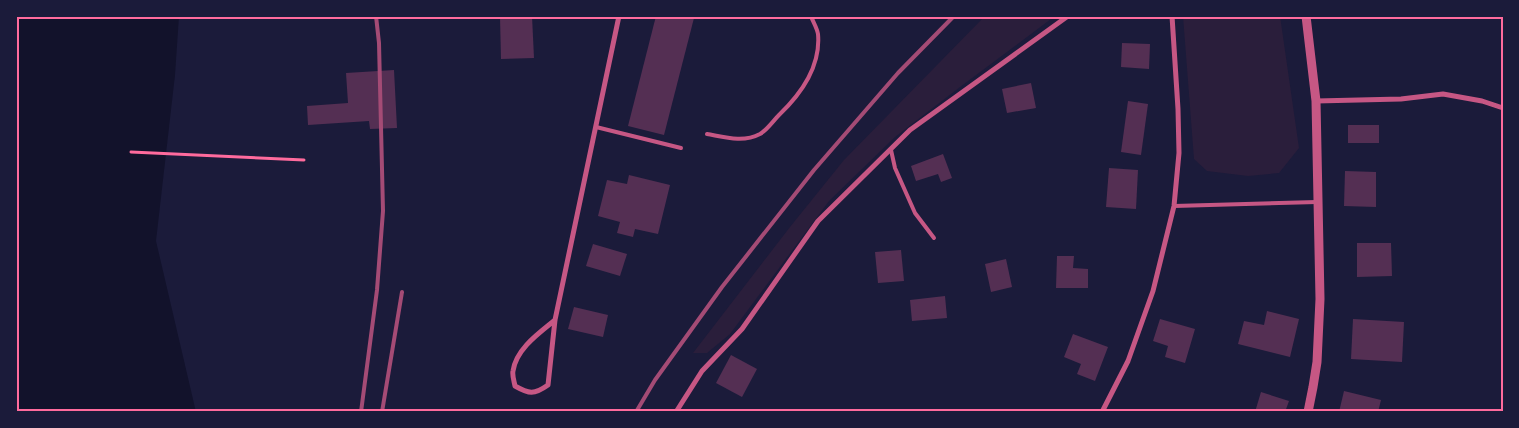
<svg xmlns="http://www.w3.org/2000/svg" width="1519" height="428" viewBox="0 0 1519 428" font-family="Montserrat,sans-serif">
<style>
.green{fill:#2a1e3b}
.water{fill:#12122b}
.building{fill:#542f53}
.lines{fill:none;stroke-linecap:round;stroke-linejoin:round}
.path{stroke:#ff6b9d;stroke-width:3}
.service{stroke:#c65784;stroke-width:4}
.minor{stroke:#c65784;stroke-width:5}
.tertiary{stroke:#c65784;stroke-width:9}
.rail{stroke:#a44b75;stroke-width:4}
.neatline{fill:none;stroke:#ff6b9d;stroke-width:2}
</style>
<rect width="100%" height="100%" fill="#1b1b3a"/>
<!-- green -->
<g class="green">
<polygon points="985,16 1055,16 960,87 895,137 829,201 730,334 707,353 693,353 790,227 844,160"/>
<polygon points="1183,16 1280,16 1299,148 1279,173 1248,176 1207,171 1194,159"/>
</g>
<!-- water -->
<polygon class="water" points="16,16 179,16 175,75 156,241 196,412 16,412"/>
<!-- building -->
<g class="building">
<polygon points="516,16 532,16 534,58 501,59 500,17"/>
<polygon points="656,16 688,16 694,18 664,135 628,126"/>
<polygon points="1122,43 1150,44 1149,69 1121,67"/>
<polygon points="394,70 397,128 370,129 369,121 308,125 307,106 348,103 346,73"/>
<polygon points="1031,83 1036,108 1007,113 1002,89"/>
<polygon points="1128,101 1148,104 1141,155 1121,152"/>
<rect x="1348" y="125" width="31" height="18"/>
<polygon points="943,154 952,178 941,182 938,174 916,181 911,166"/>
<polygon points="1109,168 1138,170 1136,209 1106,207"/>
<polygon points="1345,171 1376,172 1376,207 1344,206"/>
<polygon points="629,175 670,185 658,234 635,229 633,237 617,233 620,222 598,216 607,180 627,184"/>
<polygon points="1357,243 1391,243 1392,276 1357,277"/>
<polygon points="593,244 627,254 620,276 586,266"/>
<polygon points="901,250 904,281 878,283 875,252"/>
<polygon points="1057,256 1074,256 1073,268 1088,269 1088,288 1056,288"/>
<polygon points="1006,259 1012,287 991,292 985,264"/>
<polygon points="945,296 947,318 912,321 910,300"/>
<polygon points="574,307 608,315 603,337 568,329"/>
<polygon points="1267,311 1299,319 1290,357 1238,344 1244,321 1264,325"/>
<polygon points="1160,319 1195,329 1185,363 1165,357 1168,346 1153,341"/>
<polygon points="1353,319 1404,322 1402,362 1351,359"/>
<polygon points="1073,334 1108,347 1095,381 1077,374 1081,364 1064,357"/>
<polygon points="731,355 757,369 742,397 716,383"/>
<polygon points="1344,391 1381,400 1378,412 1339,412"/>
<polygon points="1261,392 1289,401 1285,412 1255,412"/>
</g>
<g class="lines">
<!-- path -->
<polyline class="path" points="131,152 304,160"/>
<!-- service -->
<g class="service">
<polyline points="596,127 681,148"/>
<path d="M707 134C724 137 743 143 760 134 767 130 773 121 779 115 801 94 821 67 818 34 817 28 813 22 811 16"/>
<polyline points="891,150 895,168 915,213 934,238"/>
<polyline points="1174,206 1317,202"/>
</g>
<!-- minor -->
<g class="minor">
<polyline points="1316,101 1401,99 1443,94 1482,101 1503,108"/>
<path d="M555 320C539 333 516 349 513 371 512 375 514 381 515 386 529 394 534 395 548 385L555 320 619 16"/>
<polyline points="676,412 702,371 742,329 818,221 910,130 1068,16"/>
<polyline points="1102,412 1128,361 1153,291 1174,206 1179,153 1178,109 1172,16"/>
</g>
<!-- tertiary -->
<polyline class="tertiary" points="1306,16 1316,101 1320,299 1317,362 1313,387 1308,412"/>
<!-- rail -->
<g class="rail">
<polyline points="361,412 377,290 383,211 379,43 376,16"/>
<polyline points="382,412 402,292"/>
<polyline points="636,412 655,380 722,287 814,170 898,73 954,16"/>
</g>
</g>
<!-- border -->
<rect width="1519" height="428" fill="none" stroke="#1b1b3a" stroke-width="35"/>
<rect x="18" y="18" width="1484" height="392" class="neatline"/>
</svg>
